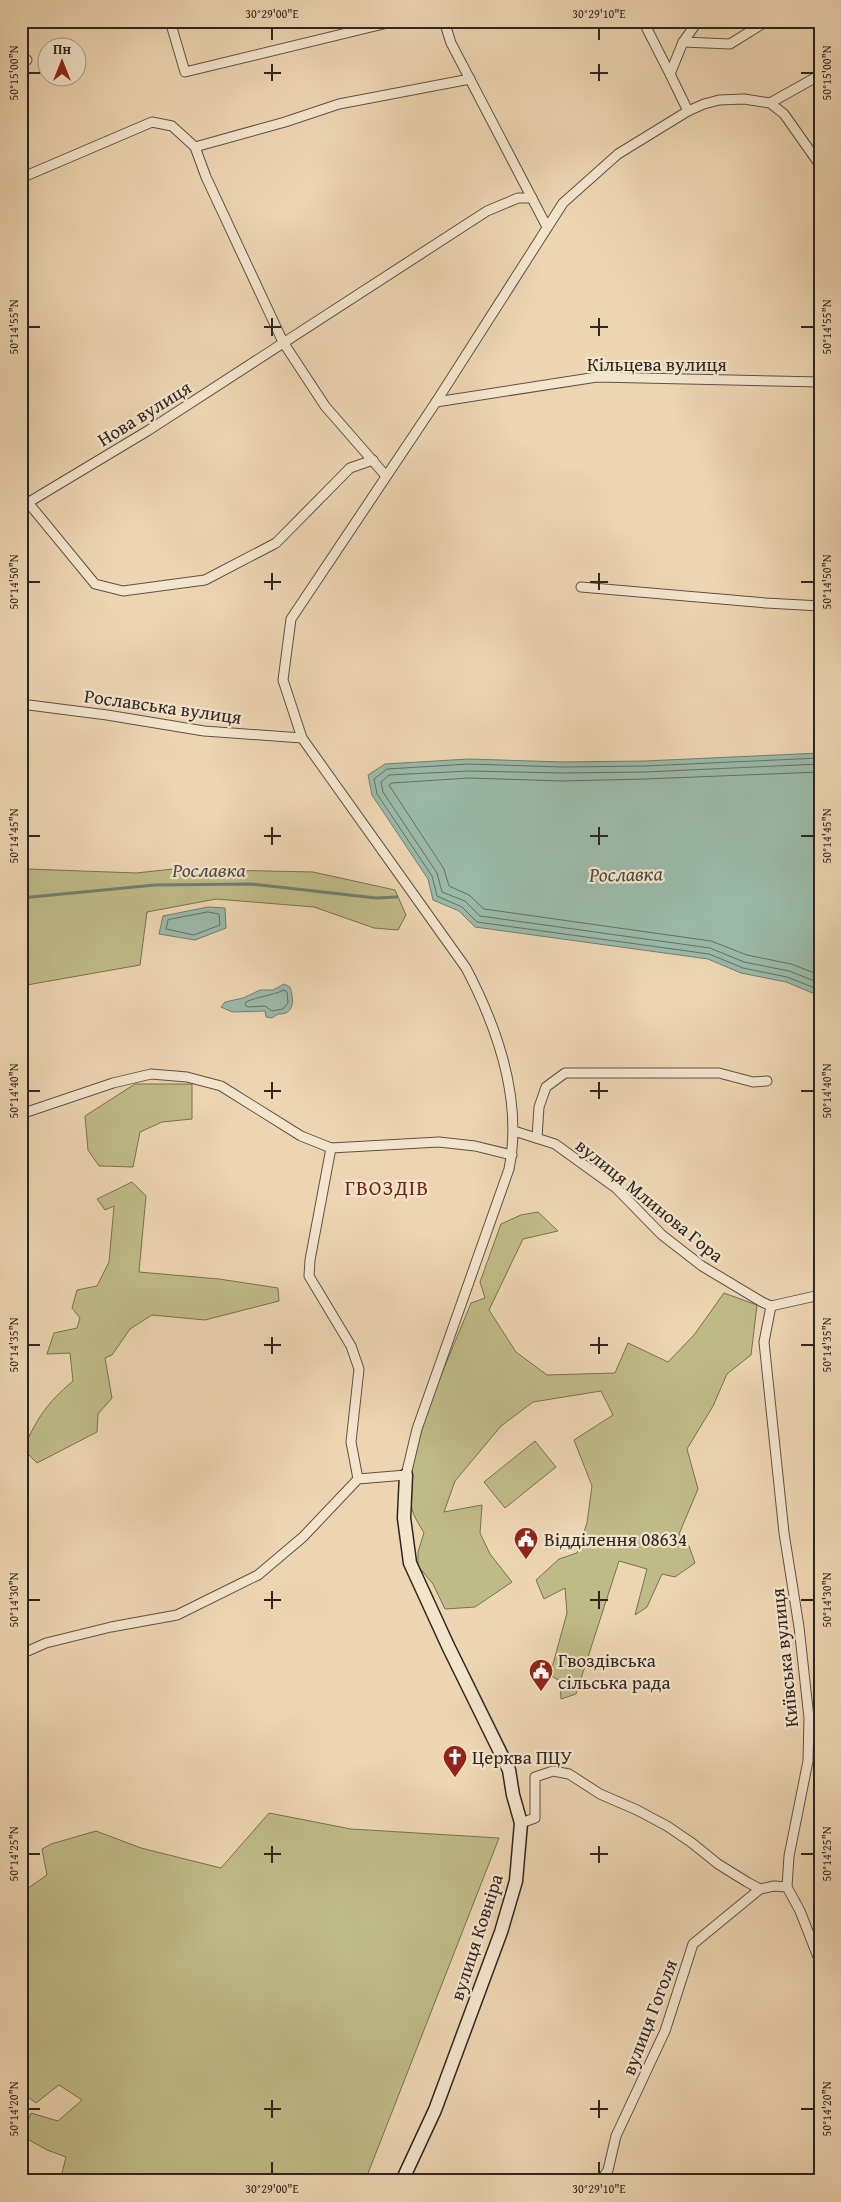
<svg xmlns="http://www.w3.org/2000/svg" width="841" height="2202" viewBox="0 0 841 2202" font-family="'Gentium Book Plus',serif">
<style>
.green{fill:#bfbb87;stroke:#787053}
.water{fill:#9ab9a9;stroke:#707e72}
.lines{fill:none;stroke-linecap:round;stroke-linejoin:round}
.shore{stroke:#656f64;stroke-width:1}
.stream{stroke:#707e72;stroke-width:3}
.street-casing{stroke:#5f5144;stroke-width:11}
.secondary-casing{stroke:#30251f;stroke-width:15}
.street{stroke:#f3e4cc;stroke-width:9}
.secondary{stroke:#f3e4cc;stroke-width:12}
.ticks{fill:none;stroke:#30251f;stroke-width:2}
.labels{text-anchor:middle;stroke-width:4.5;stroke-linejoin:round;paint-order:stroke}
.street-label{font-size:19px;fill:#30251f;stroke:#f3e4cc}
.poi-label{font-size:19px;fill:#30251f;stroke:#f3e4cc;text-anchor:start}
.water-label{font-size:20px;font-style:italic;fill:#4a4a42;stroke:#f3e4cc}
.quarter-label{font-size:21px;letter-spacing:1px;fill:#7a1f14;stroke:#f3e4cc}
.neatline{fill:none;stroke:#30251f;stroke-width:2}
.ticks-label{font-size:12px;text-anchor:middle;fill:#30251f}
</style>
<rect width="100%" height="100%" fill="#edd5b1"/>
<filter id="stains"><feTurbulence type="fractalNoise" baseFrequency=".004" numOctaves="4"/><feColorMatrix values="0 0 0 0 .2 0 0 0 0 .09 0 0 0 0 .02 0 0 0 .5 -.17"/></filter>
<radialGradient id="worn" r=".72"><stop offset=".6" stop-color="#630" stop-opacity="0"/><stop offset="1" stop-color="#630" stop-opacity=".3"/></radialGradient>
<!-- green -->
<g class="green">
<polygon points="28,869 136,873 173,869 313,872 395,890 406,915 398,930 374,928 314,907 216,899 147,912 140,965 21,986 21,871"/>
<polygon points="135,1084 192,1084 192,1119 162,1122 140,1132 133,1167 99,1166 88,1150 85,1116"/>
<path d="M132 1182 146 1196 139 1272 219 1279 278 1288 279 1301 205 1320 152 1315 130 1329 112 1355 105 1358 112 1398 98 1414 97 1432 37 1463 23 1449C38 1417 46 1404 73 1381L70 1353 47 1354 54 1333 77 1328 80 1318 72 1308 77 1290 97 1286 109 1262 114 1206 105 1210 97 1199Z"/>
<path d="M538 1212 558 1231 523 1239 489 1310 516 1352 547 1375 615 1373 628 1343 668 1362 694 1335 724 1293 757 1305 751 1355 727 1374 713 1406 687 1449 698 1489 679 1534 689 1546 695 1563 675 1577 662 1574 647 1607 635 1615 647 1569 619 1561 576 1694 561 1699 560 1681 550 1675 567 1613 565 1588 544 1599 536 1580 559 1559 577 1553 587 1523 592 1486 574 1440 613 1415 601 1391 533 1402 501 1426 455 1481 444 1512 482 1505 480 1533 490 1554 512 1582 475 1607 445 1609 433 1584 418 1566V1552L424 1533C420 1526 414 1517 412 1509 401 1456 451 1354 471 1303L485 1298 480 1282 501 1224 521 1215Z"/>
<polygon points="535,1441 556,1467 505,1508 484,1482"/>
<polygon points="269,1813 351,1829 499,1838 365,2181 60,2181 66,2157 47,2150 22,2136 31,2113 58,2121 82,2100 59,2085 36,2103 21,2092 21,1893 47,1875 42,1849 51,1844 96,1831 141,1848 221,1868"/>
</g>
<!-- water -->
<g class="water">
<polygon points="820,753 820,996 786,982 741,973 708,959 475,927 459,911 433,900 428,879 372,795 368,775 385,764 469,759 562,762 645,761"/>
<polygon points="208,907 225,908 226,928 195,940 159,934 163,916"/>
<path d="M284 984 290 987C294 999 295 1015 278 1014L272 1018 266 1017 265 1011 232 1012 221 1007 225 1002 243 998 260 990H273Z"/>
</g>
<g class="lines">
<!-- shore -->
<g class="shore">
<polyline points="820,758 645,766 562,767 469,764 387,769 374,779 377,794 432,876 437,896 462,907 477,922 709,954 743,968 787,977 820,990"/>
<polyline points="820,764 645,772 562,773 469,771 389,775 381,782 383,792 437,873 442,892 465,901 480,916 710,948 744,962 789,971 820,983"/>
<polyline points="820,772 645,779 562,781 469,778 392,783 389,785 444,869 449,886 469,895 484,909 711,941 747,955 791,964 820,975"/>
<polygon points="208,912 219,914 220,925 194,935 166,929 168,920"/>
<path d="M284 990 287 992 288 1003 283 1009 272 1011 265 1006 248 1007 245 1005 246 1002C259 996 271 996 284 990Z"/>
</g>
<!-- stream -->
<polyline class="stream" points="21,898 155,885 251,884 376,898 397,897"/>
<defs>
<g id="street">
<polyline points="170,21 185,72 396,21"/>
<polyline points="444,21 451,43 547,227"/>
<polyline points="643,21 670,74"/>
<polyline points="683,42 730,44 767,21"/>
<polyline points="21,62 27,60"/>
<polyline points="770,103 820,75"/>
<polyline points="688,111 670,74 683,42 698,21"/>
<polyline points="195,147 206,177 283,342 325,406 386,476"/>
<polyline points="21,178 152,122 172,126 195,147 285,122 339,104 470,79"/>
<polyline points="436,402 597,377 820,382"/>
<polyline points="21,494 95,584 123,591 205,580 276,543 350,468 373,460"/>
<polyline points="29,502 149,430 487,211 518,198 532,198"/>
<polyline points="581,587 766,603 820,606"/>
<polyline points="21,704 107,715 204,731 302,738"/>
<polyline points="21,1114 113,1083 151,1074 187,1077 221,1086 301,1136 331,1148 439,1142 475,1146 512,1155"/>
<polyline points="514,1131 555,1144 616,1188 662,1235 702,1266 762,1302 771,1306 820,1295"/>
<polyline points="537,1138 539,1107 546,1087 565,1073 719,1073 753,1082 767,1081"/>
<polyline points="331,1148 310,1260 309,1276 351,1346 359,1369 351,1442 358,1479"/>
<polyline points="771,1306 764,1342 784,1533 799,1627 809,1718 808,1761 789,1856 787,1887 800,1911 820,1962"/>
<path d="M21 1654 46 1643 111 1627 177 1615 258 1575 303 1537 358 1479 406 1475 417 1429 509 1169C523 1100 498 1029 466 968L302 738 283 680 291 619 436 402 563 203 618 154 688 111 704 104 719 100 744 99 770 103 784 114 820 165"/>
<polyline points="521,1823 535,1818 535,1777 553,1771 569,1774 600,1794 637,1810 667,1826 692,1843 718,1864 747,1882 760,1889 774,1886 787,1887"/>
<polyline points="601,2181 608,2170 616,2136 665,2031 693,1944 760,1889"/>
</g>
<polyline id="secondary" points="402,2181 435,2110 501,1932 516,1881 521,1823 513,1795 509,1770 448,1646 410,1563 404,1518 406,1475"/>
</defs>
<!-- street casing -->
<use href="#street" class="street-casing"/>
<!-- secondary casing -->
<use href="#secondary" class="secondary-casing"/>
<!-- street -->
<use href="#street" class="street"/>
<!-- secondary -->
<use href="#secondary" class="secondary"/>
</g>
<!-- ticks -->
<path class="ticks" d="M272 28V40M599 28V40M272 64V81M599 64V81M28 73H40M264 73H281M590 73H608M801 73H814M272 318V336M599 318V336M28 327H40M264 327H281M590 327H608M801 327H814M272 573V590M599 573V590M28 582H40M264 582H281M590 582H608M801 582H814M272 827V845M599 827V845M28 836H40M264 836H281M590 836H608M801 836H814M272 1082V1099M599 1082V1099M28 1091H40M264 1091H281M590 1091H608M801 1091H814M272 1337V1354M599 1337V1354M28 1345H40M264 1345H281M590 1345H608M801 1345H814M272 1591V1609M599 1591V1609M28 1600H40M264 1600H281M590 1600H608M801 1600H814M272 1846V1863M599 1846V1863M28 1854H40M264 1854H281M590 1854H608M801 1854H814M272 2100V2118M599 2100V2118M28 2109H40M264 2109H281M590 2109H608M801 2109H814M272 2162V2174M599 2162V2174"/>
<!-- icons -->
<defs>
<symbol id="civic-pin" viewBox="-11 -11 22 30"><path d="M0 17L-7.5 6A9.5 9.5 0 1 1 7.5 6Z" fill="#8f2418" stroke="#f3e4cc"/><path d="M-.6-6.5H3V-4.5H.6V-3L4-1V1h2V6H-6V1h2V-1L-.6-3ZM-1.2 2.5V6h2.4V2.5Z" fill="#fff"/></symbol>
<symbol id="church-pin" viewBox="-11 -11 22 30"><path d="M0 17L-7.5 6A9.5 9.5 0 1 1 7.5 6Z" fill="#8f2418" stroke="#f3e4cc"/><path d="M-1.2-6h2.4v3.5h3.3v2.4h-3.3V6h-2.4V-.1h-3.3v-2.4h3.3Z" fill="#fff"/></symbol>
</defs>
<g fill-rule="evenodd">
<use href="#civic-pin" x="512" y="1525" width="28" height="38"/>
<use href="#civic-pin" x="527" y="1657" width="28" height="38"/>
<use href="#church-pin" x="441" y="1743" width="28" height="38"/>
</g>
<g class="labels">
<!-- street labels -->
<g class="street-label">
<text x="657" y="371">Кільцева вулиця</text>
<text transform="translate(144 413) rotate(-32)" y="7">Нова вулиця</text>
<text transform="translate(163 706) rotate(8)" y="7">Рославська вулиця</text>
<text transform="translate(650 1200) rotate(39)" y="7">вулиця Млинова Гора</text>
<text transform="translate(784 1658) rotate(-96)" y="7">Київська вулиця</text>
<text transform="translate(476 1937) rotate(-72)" y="7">вулиця Ковніра</text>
<text transform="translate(649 2017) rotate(-69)" y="7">вулиця Гоголя</text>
</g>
<!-- poi labels -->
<g class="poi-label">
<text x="544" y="1546">Відділення 08634</text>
<text x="558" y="1667">Гвоздівська<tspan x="558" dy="22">сільська рада</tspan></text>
<text x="472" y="1764">Церква ПЦУ</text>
</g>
<!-- water labels -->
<g class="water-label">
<text x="209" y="877">Рославка</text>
<text transform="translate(626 874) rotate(-1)" y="7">Рославка</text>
</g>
<!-- quarter labels -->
<g class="quarter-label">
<text x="387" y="1195">ГВОЗДІВ</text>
</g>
</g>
<!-- margin -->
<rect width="841" height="2202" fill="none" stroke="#edd5b1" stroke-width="55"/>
<!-- north arrow -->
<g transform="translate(62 62)"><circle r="24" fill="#f3e4cc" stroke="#a59887"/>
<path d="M0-4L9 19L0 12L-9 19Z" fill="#8f2418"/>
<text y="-8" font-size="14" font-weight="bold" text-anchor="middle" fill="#30251f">Пн</text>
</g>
<rect x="28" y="28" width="786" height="2146" class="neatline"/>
<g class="ticks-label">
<text x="272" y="18">30°29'00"E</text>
<text x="599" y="18">30°29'10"E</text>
<text transform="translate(14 73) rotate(-90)" y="4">50°15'00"N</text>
<text transform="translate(827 73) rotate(-90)" y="4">50°15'00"N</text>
<text transform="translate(14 327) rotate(-90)" y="4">50°14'55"N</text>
<text transform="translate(827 327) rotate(-90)" y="4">50°14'55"N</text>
<text transform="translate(14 582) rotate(-90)" y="4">50°14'50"N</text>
<text transform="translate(827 582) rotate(-90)" y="4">50°14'50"N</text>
<text transform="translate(14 836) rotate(-90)" y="4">50°14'45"N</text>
<text transform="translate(827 836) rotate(-90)" y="4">50°14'45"N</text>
<text transform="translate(14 1091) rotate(-90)" y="4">50°14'40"N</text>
<text transform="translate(827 1091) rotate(-90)" y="4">50°14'40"N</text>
<text transform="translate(14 1345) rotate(-90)" y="4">50°14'35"N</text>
<text transform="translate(827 1345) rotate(-90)" y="4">50°14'35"N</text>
<text transform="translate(14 1600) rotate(-90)" y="4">50°14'30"N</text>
<text transform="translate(827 1600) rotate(-90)" y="4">50°14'30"N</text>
<text transform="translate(14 1854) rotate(-90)" y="4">50°14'25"N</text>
<text transform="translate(827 1854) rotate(-90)" y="4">50°14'25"N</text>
<text transform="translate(14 2109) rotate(-90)" y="4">50°14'20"N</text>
<text transform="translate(827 2109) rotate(-90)" y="4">50°14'20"N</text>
<text x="272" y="2193">30°29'00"E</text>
<text x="599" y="2193">30°29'10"E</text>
</g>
<rect width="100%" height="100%" filter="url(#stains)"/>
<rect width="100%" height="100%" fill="url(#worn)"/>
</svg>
